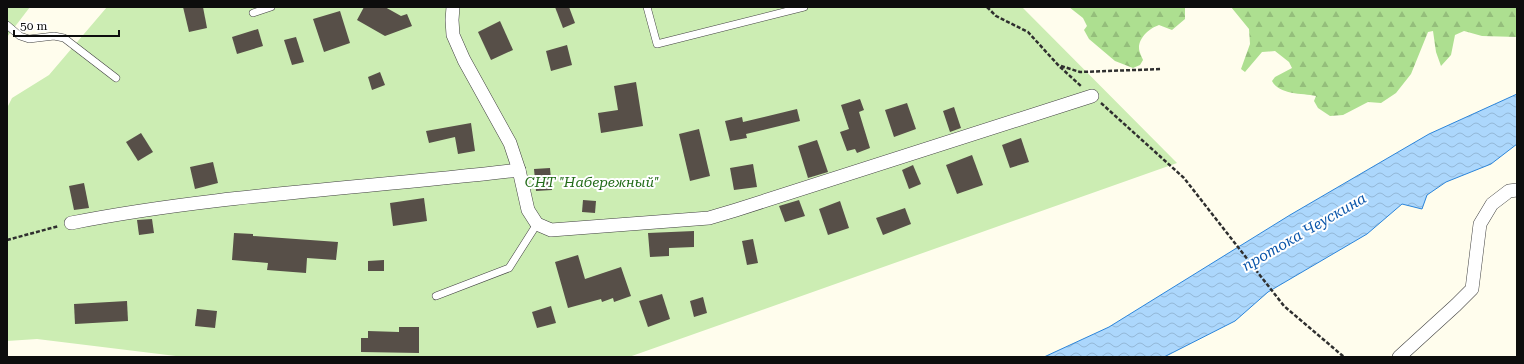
<svg xmlns="http://www.w3.org/2000/svg" width="1524" height="364" viewBox="0 0 1524 364" font-family="'Roboto Serif',serif">
<style>
.forest{fill:url(#forest-firs)}
.garden{fill:#ccedb3}
.water{fill:url(#water-waves);stroke:#2c85da}
.building{fill:#574f48}
.lines{fill:none;stroke-linecap:round;stroke-linejoin:round}
.service-casing{stroke:#404040;stroke-width:8}
.minor-casing{stroke:#404040;stroke-width:14}
.path{stroke:#2f2f2f;stroke-width:2.5;stroke-dasharray:4 2;stroke-linecap:butt}
.service{stroke:#fff;stroke-width:7}
.minor{stroke:#fff;stroke-width:13}
.labels{text-anchor:middle;stroke-width:4;stroke-linejoin:round;paint-order:stroke}
.park-label{font-size:14px;font-style:italic;fill:#216a17;stroke:#fff}
.water-label{font-size:15px;font-style:italic;fill:#0b56aa;stroke:#fff}
</style>
<defs>
<pattern id="forest-firs" width="22" height="20" patternUnits="userSpaceOnUse"><rect width="22" height="20" fill="#addf90"/><path d="M5 1l3.5 6h-7zM16 11l3.5 6h-7z" fill="#94be7b"/></pattern>
<pattern id="water-waves" width="16" height="10" patternUnits="userSpaceOnUse"><rect width="16" height="10" fill="#acd7fc"/><path d="M0 5q4-4 8 0t8 0" fill="none" stroke="#93b7d7"/></pattern>
</defs>
<rect width="100%" height="100%" fill="#fffded"/>
<!-- forest -->
<g class="forest">
<path d="M1069 7H1185V19L1172 30 1159 25C1150 28 1139 37 1139 48 1139 52 1142 57 1143 60L1140 65 1133 68 1115 61 1089 39 1084 30 1087 26 1083 18Z"/>
<path d="M1231 7H1517V37L1482 36 1464 31 1455 35 1451 55 1441 66 1436 52 1433 31 1428 32 1411 74 1396 93 1381 103 1368 102 1343 115 1330 116 1318 108 1314 101 1316 96C1302 93 1279 95 1272 81L1275 77 1292 68 1289 62 1275 51 1262 52 1245 72 1241 69 1250 44 1249 29Z"/>
</g>
<!-- garden -->
<g class="garden">
<polygon points="7,7 30,7 7,37"/>
<polygon points="107,7 1022,7 1177,163 629,357 184,357 37,339 7,341 7,108 12,98 49,75"/>
</g>
<!-- water -->
<polygon class="water" points="1517,94 1517,144 1491,164 1446,182 1427,195 1422,209 1402,204 1367,234 1268,292 1235,321 1164,357 1044,357 1109,327 1290,215 1429,134"/>
<!-- building -->
<g class="building">
<polygon points="183,7 203,7 207,28 189,32"/>
<polygon points="364,7 385,7 401,16 407,14 412,26 385,36 357,20"/>
<polygon points="555,7 569,7 575,23 563,28"/>
<polygon points="340,11 350,43 324,52 313,19"/>
<polygon points="500,21 513,50 491,60 478,32"/>
<polygon points="258,29 263,46 237,54 232,37"/>
<polygon points="296,37 304,62 292,65 284,40"/>
<polygon points="567,45 572,65 551,71 546,51"/>
<polygon points="380,72 385,85 372,90 368,77"/>
<polygon points="636,82 643,126 601,133 598,113 618,110 614,86"/>
<polygon points="860,99 864,110 859,112 870,148 857,153 855,149 847,151 840,132 849,129 841,105"/>
<polygon points="907,103 916,129 894,137 885,110"/>
<polygon points="954,107 961,128 950,132 943,111"/>
<polygon points="797,109 800,121 746,134 747,138 730,141 725,121 742,117 743,122"/>
<polygon points="471,123 475,151 458,154 455,137 429,143 426,131"/>
<polygon points="699,129 710,176 690,181 679,134"/>
<polygon points="141,133 153,152 138,161 126,142"/>
<polygon points="1021,138 1029,162 1010,168 1002,145"/>
<polygon points="817,140 828,172 808,178 798,146"/>
<polygon points="972,155 983,185 957,194 946,165"/>
<polygon points="213,162 218,183 195,189 190,167"/>
<polygon points="753,164 757,187 734,190 730,168"/>
<polygon points="913,165 921,184 909,189 902,170"/>
<polygon points="550,168 552,190 536,191 534,169"/>
<polygon points="84,183 89,208 74,210 69,186"/>
<polygon points="424,198 427,221 393,226 390,203"/>
<polygon points="583,200 596,201 595,213 582,212"/>
<polygon points="799,200 805,216 785,222 779,206"/>
<polygon points="840,201 849,228 828,235 819,209"/>
<polygon points="905,208 911,224 883,235 876,218"/>
<polygon points="152,219 154,233 139,235 137,220"/>
<polygon points="694,231 694,247 669,248 669,256 650,257 648,233"/>
<polygon points="234,233 253,234 253,236 338,242 336,260 307,258 306,273 267,270 268,263 232,260"/>
<polygon points="753,239 758,263 747,265 742,241"/>
<polygon points="578,255 585,279 621,267 631,296 614,302 613,298 602,302 601,299 568,308 555,262"/>
<polygon points="384,260 384,271 368,271 368,261"/>
<polygon points="662,294 670,319 648,327 639,301"/>
<polygon points="703,297 707,313 694,317 690,301"/>
<polygon points="127,301 128,321 75,324 74,304"/>
<polygon points="551,306 556,323 537,328 532,312"/>
<polygon points="197,309 217,311 215,328 195,326"/>
<polygon points="399,327 419,327 419,353 361,352 361,338 368,338 368,331 399,332"/>
</g>
<g class="lines">
<defs>
<g id="service">
<polyline points="647,7 657,44 804,7"/>
<polyline points="253,13 271,7"/>
<polyline points="7,25 20,36 29,39 54,36 64,38 116,78"/>
<polyline points="436,296 509,268 537,224"/>
</g>
<g id="minor">
<polyline points="453,7 452,20 453,35 464,60 510,143 519,170 528,210 537,224 551,230 709,218 736,210 1092,96"/>
<path d="M71 223C218 194 370 188 519 170"/>
<polyline points="1399,357 1456,305 1472,289 1480,224 1492,204 1509,191 1517,190"/>
</g>
</defs>
<!-- service casing -->
<use href="#service" class="service-casing"/>
<!-- minor casing -->
<use href="#minor" class="minor-casing"/>
<!-- path -->
<g class="path">
<polyline points="987,7 996,16 1028,32 1059,66 1082,87"/>
<polyline points="1061,66 1080,72 1162,69"/>
<polyline points="1101,103 1184,178 1284,306 1344,357"/>
<polyline points="7,240 59,226"/>
</g>
<!-- service -->
<use href="#service" class="service"/>
<!-- minor -->
<use href="#minor" class="minor"/>
</g>
<g class="labels">
<!-- park labels -->
<g class="park-label">
<text x="592" y="187">СНТ "Набережный"</text>
</g>
<!-- water labels -->
<g class="water-label">
<text transform="translate(1304 232) rotate(-30)" y="5">протока Чеускина</text>
</g>
</g>
<!-- border -->
<rect width="1524" height="364" fill="none" stroke="#0d0d0d" stroke-width="16"/>
<!-- scale -->
<path d="M14 30v6h105v-6" fill="none" stroke="#0d0d0d" stroke-width="2"/>
<text x="20" y="30" font-size="12" fill="#0d0d0d" stroke="#ffffff" stroke-width="3" paint-order="stroke">50 m</text>
</svg>
